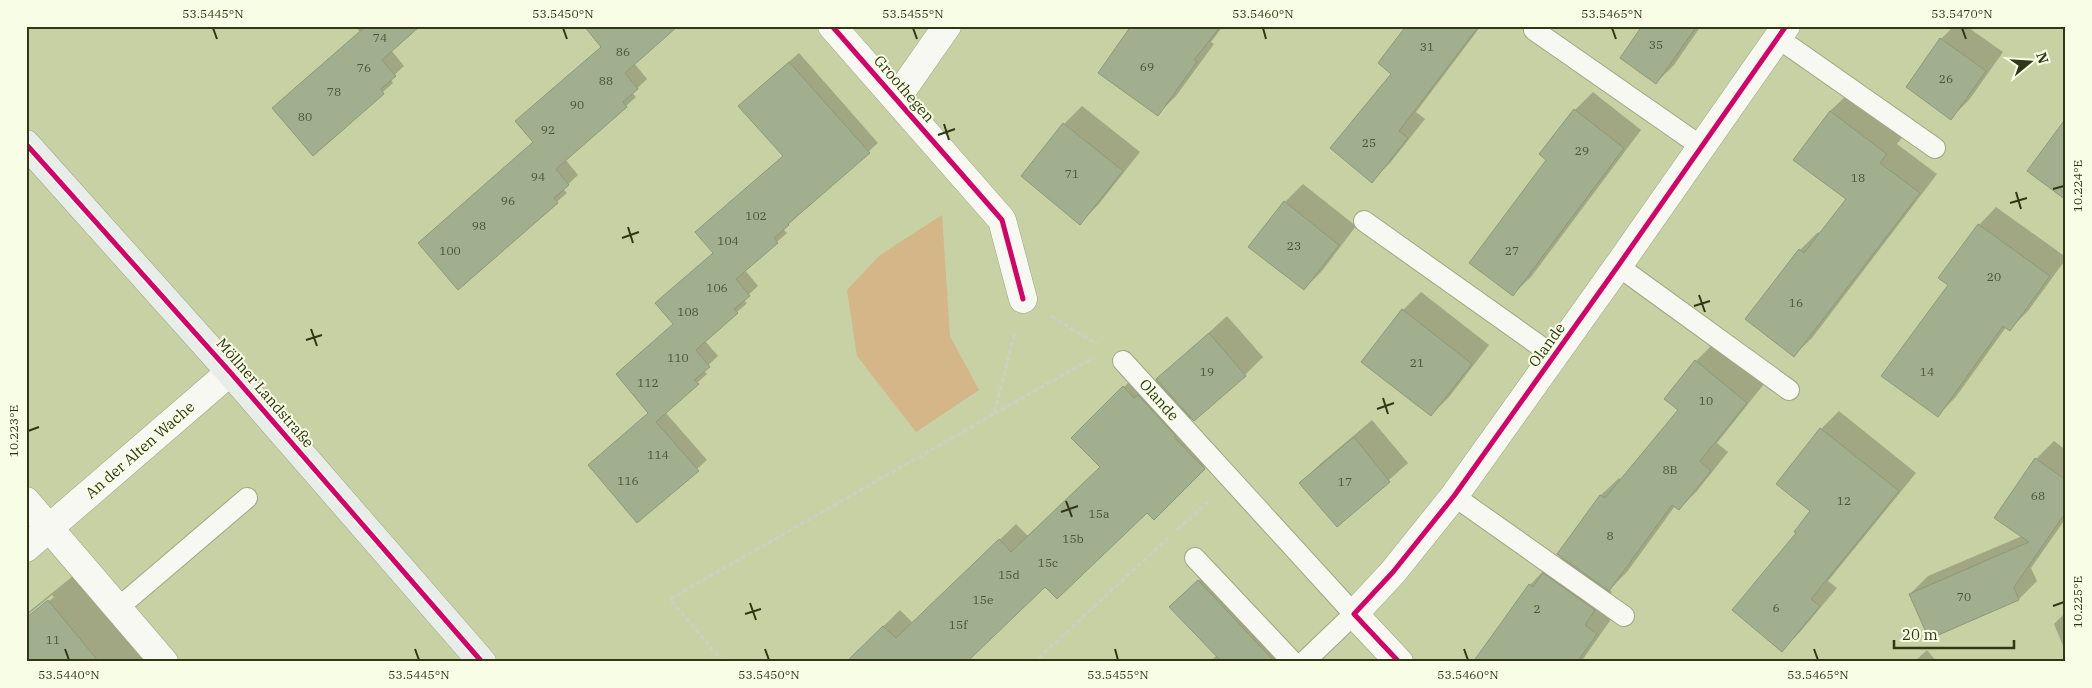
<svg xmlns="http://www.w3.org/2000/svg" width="2092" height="688" viewBox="0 0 2092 688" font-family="'IBM Plex Serif',serif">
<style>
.green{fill:#d4b688}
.shadow{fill:#0003}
.building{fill:#a2af8e;stroke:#8d9a79}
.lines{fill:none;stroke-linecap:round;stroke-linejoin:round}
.service-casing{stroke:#a0a782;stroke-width:22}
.minor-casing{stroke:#a0a782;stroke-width:29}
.secondary-casing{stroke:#a0a782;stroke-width:29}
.path{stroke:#cccfc1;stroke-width:3;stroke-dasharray:5 2.5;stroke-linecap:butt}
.service{stroke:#f7f8f1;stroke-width:20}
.minor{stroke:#f7f8f1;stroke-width:28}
.secondary{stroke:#e7ede9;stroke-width:28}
.cycleway-casing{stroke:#f8fee6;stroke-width:8}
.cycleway{stroke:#d6006c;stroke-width:5}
.ticks{fill:none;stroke:#313715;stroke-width:2}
.labels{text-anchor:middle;stroke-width:4;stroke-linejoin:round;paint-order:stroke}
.number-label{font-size:12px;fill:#4d5533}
.street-label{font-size:15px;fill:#313715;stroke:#f8fee6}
.neatline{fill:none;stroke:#313715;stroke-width:2}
.ticks-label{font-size:12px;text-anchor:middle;fill:#313715}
</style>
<rect width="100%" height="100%" fill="#c8d1a3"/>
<!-- green -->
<polygon class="green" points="942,215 950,336 979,390 916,432 857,356 847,290 880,255"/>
<!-- shadow -->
<g class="shadow">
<polygon points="355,26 418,26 391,50 404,66 390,79 393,83 313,154 360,32"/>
<polygon points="1132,26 1223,26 1211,42 1214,44 1176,96 1158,114"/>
<polygon points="1407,26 1481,26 1416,112 1425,119 1390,163 1372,181 1393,74"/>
<polygon points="1644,26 1701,26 1674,65 1656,83"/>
<polygon points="1954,26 1966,26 2003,52 1969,100 1951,118 1941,39"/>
<polygon points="799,53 878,143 783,229 787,233 745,270 758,286 743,300 747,303 705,341 718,356 703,370 707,374 665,412 707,460 638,522 649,412 674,323 714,252 784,156 749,97"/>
<polygon points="634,63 647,79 632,93 636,97 626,106 565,159 578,175 563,189 567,193 458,288 419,243 534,142"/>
<polygon points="1593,92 1641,130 1531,277 1513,294 1548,160 1575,110"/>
<polygon points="1848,94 1904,135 1897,144 1937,174 1812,338 1794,355 1800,250 1818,232 1820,234 1847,199 1830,111"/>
<polygon points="1082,106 1140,152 1098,205 1080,223 1022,176 1064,124"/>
<polygon points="1303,184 1356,226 1322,271 1304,289 1285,202"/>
<polygon points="1996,207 2066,257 2066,259 2028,311 2010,329 2007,326 1955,398 1937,416 1949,285 1979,225"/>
<polygon points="1421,292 1489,345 1449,397 1431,415 1363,362 1403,310"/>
<polygon points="1227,316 1263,357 1245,375 1190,420 1221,452 1154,518 1147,512 1045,585 847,662 900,610 913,623 1016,524 1028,536 1102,467 1073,438 1140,371 1151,382 1155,379 1156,381"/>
<polygon points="1714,343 1764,384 1717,443 1728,452 1697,491 1679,509 1675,506 1627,572 1609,590 1612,592 1602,606 1614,615 1581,662 1499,662 1530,585 1547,567 1550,568 1562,556 1559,554 1601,495 1619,478 1622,480 1680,410 1696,361"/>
<polygon points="1839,411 1916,473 1828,581 1837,588 1800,632 1782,650 1797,533 1812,511 1821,429"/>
<polygon points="1372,420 1408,463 1337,526 1301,483 1319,465"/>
<polygon points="2054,441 2066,450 2066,518 2031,568 2037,581 2019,599 1910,594 1928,576 2022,536 2036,459"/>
<polygon points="1213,567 1302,662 1210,662 1217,655 1185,593"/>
<polygon points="78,572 151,662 26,662 26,619 54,597 52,595 26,616 26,614"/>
<polygon points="2066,612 2066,653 2054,624"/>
<polygon points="1927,650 1937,662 1914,662"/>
</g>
<!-- building -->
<g class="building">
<polygon points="366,26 420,26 382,60 396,76 381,89 384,94 313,156 272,108"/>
<polygon points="584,26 678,26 625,73 638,89 623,102 627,107 556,169 569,185 554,198 558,203 458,290 418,243 533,142 515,121 601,47"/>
<polygon points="1131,26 1221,26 1194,60 1197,62 1158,116 1098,73"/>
<polygon points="1406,26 1479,26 1399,131 1408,138 1372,183 1330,148 1391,74 1378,63"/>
<polygon points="1642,26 1697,26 1656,84 1620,58"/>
<polygon points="1940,38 1986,71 1951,120 1906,87"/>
<polygon points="789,62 870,153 788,224 789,225 774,238 778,243 736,279 750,296 734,309 738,313 696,350 710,367 694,380 699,384 656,422 699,471 637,523 588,465 648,413 616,374 673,324 655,303 713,253 695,232 783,156 738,106"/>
<polygon points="1574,109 1624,148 1513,296 1469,263 1546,160 1539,154"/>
<polygon points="1830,111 1887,154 1880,163 1920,193 1794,357 1745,319 1799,249 1804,253 1846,199 1793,160"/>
<polygon points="2066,118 2066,200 2027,171"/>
<polygon points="1063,123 1123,171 1080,225 1021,176"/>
<polygon points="1284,201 1339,245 1304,290 1248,247"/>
<polygon points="1978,224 2050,276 2010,331 2003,326 1938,417 1881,376 1948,285 1938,278"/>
<polygon points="1402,309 1472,364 1431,416 1361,362"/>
<polygon points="1209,333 1246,376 1194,421 1156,379"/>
<polygon points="1695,360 1747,403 1700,461 1711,471 1679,510 1672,505 1609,591 1557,554 1600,495 1605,498 1678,410 1664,399"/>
<polygon points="1123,386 1134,398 1138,395 1176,436 1174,437 1205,469 1154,520 1147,513 1057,599 1045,587 967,662 846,662 883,626 896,638 999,539 1011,552 1100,467 1071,438"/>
<polygon points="1820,428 1899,491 1811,599 1820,606 1782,652 1732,610 1796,533 1794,532 1810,511 1776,484"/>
<polygon points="1354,437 1390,482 1337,527 1299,483"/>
<polygon points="2035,458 2066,480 2066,512 2014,587 2019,600 1929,639 1909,594 2029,542 1994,518"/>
<polygon points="1543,573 1595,610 1585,625 1597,634 1577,662 1473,662 1529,584 1533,587"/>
<polygon points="1198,580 1275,662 1222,662 1169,607"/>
<polygon points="48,600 99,662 26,662 26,618"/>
</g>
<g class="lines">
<defs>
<g id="service">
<polyline points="1534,30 1702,147"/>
<polyline points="1778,38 1935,148"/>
<polyline points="1364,221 1554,356"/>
<polyline points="1618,266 1789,390"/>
<polyline points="1123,361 1354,614 1304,662"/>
<polyline points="1454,496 1624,616"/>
<polyline points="1195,558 1293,662"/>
<polyline points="118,608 247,498"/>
</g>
<g id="minor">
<polyline points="832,26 1002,220 1023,299"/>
<polyline points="896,99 947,26"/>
<polyline points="26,501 164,662"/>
<polyline points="26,548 230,372"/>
<polyline points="1399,662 1354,614 1393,572 1454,496 1618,266 1786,26"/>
</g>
<polyline id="secondary" points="26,144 230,372 482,662"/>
</defs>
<!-- service casing -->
<use href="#service" class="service-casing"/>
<!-- minor casing -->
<use href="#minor" class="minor-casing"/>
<!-- secondary casing -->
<use href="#secondary" class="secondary-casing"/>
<!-- path -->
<g class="path">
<polyline points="1051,316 1097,344"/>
<polyline points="994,414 1093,358"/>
<polyline points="1177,530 1209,501"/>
<polyline points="723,662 670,599 994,414 1015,332"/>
<polyline points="1032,662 1040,657 1168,538"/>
</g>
<!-- service -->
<use href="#service" class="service"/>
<!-- minor -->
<use href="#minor" class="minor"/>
<!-- secondary -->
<use href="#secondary" class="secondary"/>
<defs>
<g id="cycleway">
<polyline points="832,26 1002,220 1023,299"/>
<polyline points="26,144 230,372 482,662"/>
<polyline points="1399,662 1354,614 1393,572 1454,496 1618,266 1786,26"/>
</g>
</defs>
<!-- cycleway casing -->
<use href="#cycleway" class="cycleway-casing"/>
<!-- cycleway -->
<use href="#cycleway" class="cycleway"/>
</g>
<!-- ticks -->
<path class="ticks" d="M213 28 217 39M563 28 567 39M913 28 917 39M1263 28 1266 39M1612 28 1616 39M1962 28 1966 39M944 124 949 140M938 135 955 129M2053 189 2064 186M2016 192 2021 209M2010 203 2027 198M628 227 633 243M622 238 639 232M1699 295 1705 312M1694 306 1710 301M311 329 317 346M306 340 322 335M1383 398 1388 414M1377 409 1394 403M28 431 39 427M1066 501 1072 517M1061 512 1078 506M750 603 756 620M2053 606 2064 602M745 614 761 609M65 649 69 660M415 649 419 660M765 649 769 660M1115 649 1118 660M1464 649 1468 660M1814 649 1818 660"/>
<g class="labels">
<!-- number labels -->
<g class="number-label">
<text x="380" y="42">74</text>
<text x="1656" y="49">35</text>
<text x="1427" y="51">31</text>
<text x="623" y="56">86</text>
<text x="1147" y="71">69</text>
<text x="364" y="72">76</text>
<text x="1946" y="83">26</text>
<text x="606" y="85">88</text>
<text x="334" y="96">78</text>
<text x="577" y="109">90</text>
<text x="305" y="121">80</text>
<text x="548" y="134">92</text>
<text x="1369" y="147">25</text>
<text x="1582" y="155">29</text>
<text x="1072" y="178">71</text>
<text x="538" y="181">94</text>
<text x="1858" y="182">18</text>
<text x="508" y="205">96</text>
<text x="756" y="220">102</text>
<text x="479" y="230">98</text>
<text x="728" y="245">104</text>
<text x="1294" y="250">23</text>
<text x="450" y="255">100</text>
<text x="1512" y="255">27</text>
<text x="1994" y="281">20</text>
<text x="717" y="292">106</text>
<text x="1796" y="307">16</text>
<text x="688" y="316">108</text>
<text x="678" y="362">110</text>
<text x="1417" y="367">21</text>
<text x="1207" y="376">19</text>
<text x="1927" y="376">14</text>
<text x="648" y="387">112</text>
<text x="1706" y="405">10</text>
<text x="658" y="459">114</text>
<text x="1670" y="474">8B</text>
<text x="628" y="485">116</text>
<text x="1345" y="486">17</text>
<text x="2038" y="500">68</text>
<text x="1844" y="505">12</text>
<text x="1099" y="518">15a</text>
<text x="1610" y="540">8</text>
<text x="1073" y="543">15b</text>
<text x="1048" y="567">15c</text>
<text x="1009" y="579">15d</text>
<text x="1964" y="601">70</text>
<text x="983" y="604">15e</text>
<text x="1776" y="612">6</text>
<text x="1537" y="613">2</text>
<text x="958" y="629">15f</text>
<text x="53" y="644">11</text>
</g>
<!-- street labels -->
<g class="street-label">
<text transform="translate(904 89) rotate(49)" y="5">Groothegen</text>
<text transform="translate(1547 345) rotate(-54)" y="5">Olande</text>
<text transform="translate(265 393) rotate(49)" y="5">Möllner Landstraße</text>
<text transform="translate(1159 400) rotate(48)" y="5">Olande</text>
<text transform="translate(140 450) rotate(-41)" y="5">An der Alten Wache</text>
</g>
</g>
<!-- border -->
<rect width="2092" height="688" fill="none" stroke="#f8fee6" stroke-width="55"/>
<!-- north arrow -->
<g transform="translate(2030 62) rotate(72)" stroke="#f8fee6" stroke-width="4" paint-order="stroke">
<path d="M0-4L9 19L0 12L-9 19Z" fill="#313715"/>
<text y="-8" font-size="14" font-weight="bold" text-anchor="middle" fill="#313715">N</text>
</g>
<!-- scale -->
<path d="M1894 640v8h120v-8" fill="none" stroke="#313715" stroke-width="2.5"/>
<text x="1902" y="640" font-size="15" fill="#313715" stroke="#f8fee6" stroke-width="4" paint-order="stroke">20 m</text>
<rect x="28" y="28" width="2036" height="632" class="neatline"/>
<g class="ticks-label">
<text x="213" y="18">53.5445°N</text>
<text x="563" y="18">53.5450°N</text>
<text x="913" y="18">53.5455°N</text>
<text x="1263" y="18">53.5460°N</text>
<text x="1612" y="18">53.5465°N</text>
<text x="1962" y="18">53.5470°N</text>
<text transform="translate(2078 186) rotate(-90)" y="4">10.224°E</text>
<text transform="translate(14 431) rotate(-90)" y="4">10.223°E</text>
<text transform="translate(2078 602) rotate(-90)" y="4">10.225°E</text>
<text x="69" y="679">53.5440°N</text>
<text x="419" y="679">53.5445°N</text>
<text x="769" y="679">53.5450°N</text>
<text x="1118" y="679">53.5455°N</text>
<text x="1468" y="679">53.5460°N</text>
<text x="1818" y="679">53.5465°N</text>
</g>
</svg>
